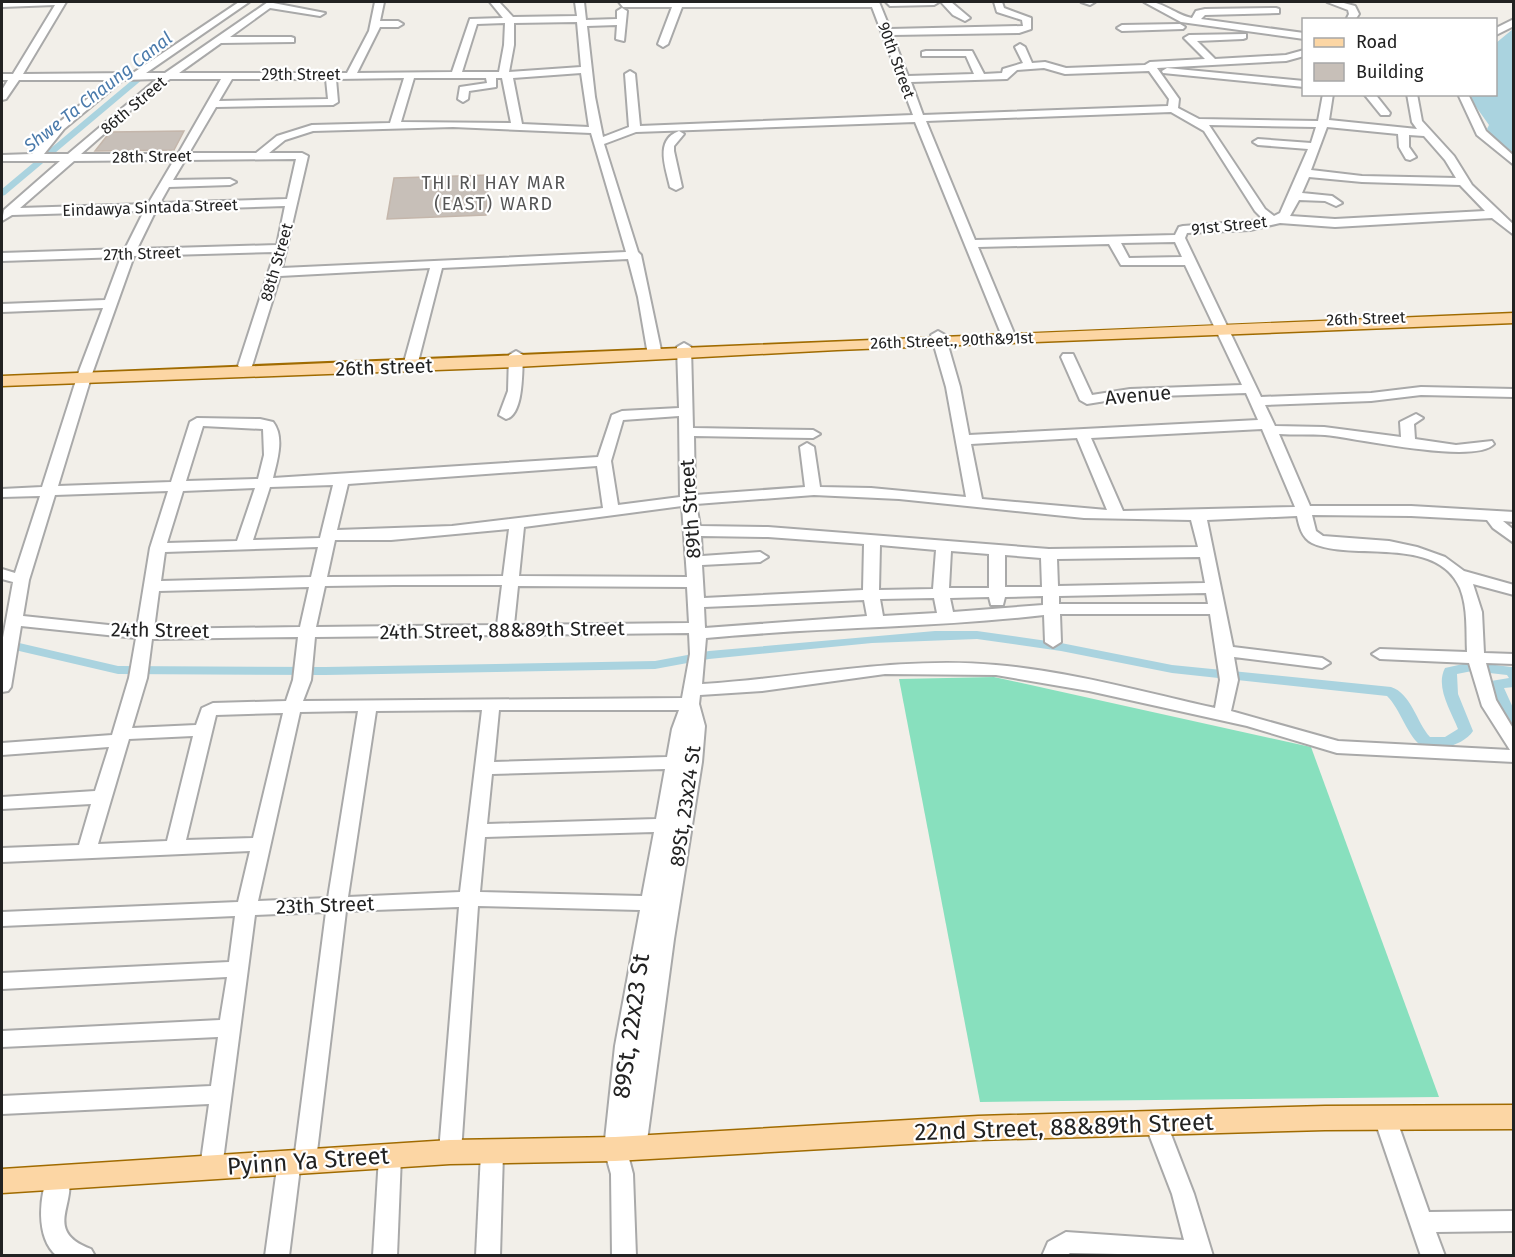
<svg xmlns="http://www.w3.org/2000/svg" width="1515" height="1257" viewBox="0 0 1515 1257" font-family="'Fira Sans',sans-serif">
<style>
.pitch{fill:#88e0be}
.water{fill:#aad3df}
.lines{fill:none;stroke-linecap:round;stroke-linejoin:round}
.canal{fill:#aad3df;fill-rule:evenodd}
.building{fill:#c7bfb8;stroke:#c4b6ab;stroke-width:1.5}
.minor-casing{stroke:#a9a9a9;stroke-width:4}
.major-casing{stroke:#a06b00;stroke-width:3}
.minor{fill:#fff;fill-rule:evenodd}
.major{fill:#fcd6a4;fill-rule:evenodd}
.labels{text-anchor:middle;stroke-width:4.5;stroke-linejoin:round;paint-order:stroke}
.far-street-label{font-size:16px;fill:#222;stroke:#fff}
.far-water-label{font-size:18px;font-style:italic;fill:#4a7aab;stroke:#fff}
.far-quarter-label{font-size:18px;letter-spacing:1.5px;fill:#555;stroke:#fff}
.street-label{font-size:20px;fill:#222;stroke:#fff}
.near-street-label{font-size:24px;fill:#222;stroke:#fff}
</style>
<rect width="100%" height="100%" fill="#f2efe9"/>
<!-- pitch -->
<polygon class="pitch" points="994,677 1311,747 1439,1097 980,1102 899,679"/>
<!-- water -->
<polygon class="water" points="1513,29 1513,158 1499,145 1487,129 1489,125 1474,104 1471,95 1496,94 1496,43"/>
<g class="lines">
<!-- canal -->
<g class="canal">
<polygon points="149,66 156,68 5,195 2,196 2,189"/>
<path d="M935 631H977L1061 643 1172 665 1391 687C1411 693 1417 723 1430 737H1445L1458 729C1451 711 1435 687 1445 668L1472 662 1511 667H1514V687L1504 688 1514 710V725C1498 720 1494 698 1489 684L1491 681 1509 678 1507 675 1472 671 1457 674 1458 694 1473 731C1468 739 1455 746 1445 747 1439 747 1428 749 1422 746 1408 738 1400 708 1387 696L1172 673 1061 651 977 639 872 643 709 659 655 669 325 675 118 674 2 647V639L118 666 325 667 655 661 709 651Z"/>
</g>
</g>
<!-- building -->
<g class="building">
<polygon points="184,131 174,150 95,151 110,132"/>
<polygon points="489,175 486,215 387,219 394,178"/>
</g>
<g class="lines">
<defs>
<g id="minor">
<path d="M2 2H66L23 74 133 73 239 2H249L146 73H165L268 2 325 13 320 16 270 8 230 37H291L294 38V42L221 43 179 73H347L369 31 375 2H384L380 21H398L403 24 398 27H380L357 73 452 72 470 19 503 18 490 2H499L513 17 577 16 575 2H584L586 20 617 19V11L622 8 627 11 624 41 616 39 617 25 587 26 595 97 603 137 629 127 625 74 630 71 635 74 640 126 913 115 872 7H682L668 44 663 47 658 44 672 7H623L619 2H879L890 29 1023 26 1022 20 997 12 994 2H1002L1004 8 1031 18V29L1019 33 892 35 908 76 974 74 966 56H922V52L926 51H972L984 74 1002 73 1003 69 1023 63 1015 47 1020 44 1025 47 1032 63 1045 62 1066 68 1145 65 1150 62 1205 59 1184 38 1189 35 1246 34V38L1243 39 1197 41 1215 59 1286 55 1304 50V56L1286 61 1157 68 1179 99 1178 108 1199 119 1318 121 1323 94H1333L1329 120 1417 129 1412 122 1407 94H1417L1422 121 1454 156 1472 185 1514 225V235L1492 218 1335 227 1280 223 1250 230 1187 233 1185 238 1261 397 1371 393 1421 387 1514 389V397L1421 395 1371 401 1265 405 1275 426 1324 427 1401 437 1400 422 1416 414 1423 418 1414 424 1415 439 1456 445 1492 441 1494 444C1475 465 1356 438 1325 435 1310 434 1294 435 1279 434L1310 506H1411L1514 512V522L1503 521 1514 530V543L1493 528 1487 520 1411 516 1312 515 1316 531 1323 536 1389 541 1417 547 1445 557 1464 571 1514 585V595L1473 584 1482 612 1484 653 1514 654V664L1486 663 1496 700 1514 730V762L1337 753 1247 726 1089 691 996 675 885 674 762 691 700 695 699 704 705 726 702 762 674 939 646 1148 643 1155 635 1157 628 1155 633 1174 636 1256H612L611 1174 604 1149 615 1046 640 910 478 906 461 1152 458 1159 450 1161 442 1159 439 1152 459 907 346 911 316 1160 313 1167 305 1170 300 1168 289 1256H265L278 1161 281 1154 289 1151 295 1153 326 912 255 915 222 1168 219 1175 211 1178 203 1175 200 1168 209 1104 2 1114V1096L211 1086 218 1037 2 1047V1031L220 1020 227 977 2 989V973L229 962 235 916 2 926V912L238 902 250 851 2 862V848L79 845 91 804 2 809V797L95 791 109 747 2 755V743L112 735 129 678 136 638 21 626 11 687 8 691 2 692V643L13 582 2 579V569L15 573 40 496 2 497V489L42 487 79 371 103 308 2 312V304L105 300 121 257 2 261V253L125 249 144 211 12 215 2 221 4 210 60 161H2V155L32 154 56 125 110 80H19L6 99 2 100V90L8 80H2V74H13L55 5 2 7ZM577 22 581 67 509 72 514 45V23ZM505 23 504 45 499 72H462L477 24ZM1044 68 1065 74 1149 71 1169 99 1168 106 923 115 911 82 1007 79 1017 70ZM581 73 589 127 522 124 513 78ZM404 78 390 123 312 125 277 136 256 153H189L216 107 333 105 338 102 336 79ZM414 78H486L487 83 460 87 458 99 463 102 468 99 469 91 496 87V78H502L511 123 401 122ZM157 79 68 154H44L64 129 123 80ZM170 79H221L178 154H81L148 95ZM232 79H326L328 99 219 101ZM1171 112 1204 131 1255 211 1264 220 1183 226 1179 227 1175 235 975 240 926 121ZM915 122 1004 341 1009 342 1016 338 978 247 1109 244 1121 265H1185L1242 385 1130 389 1092 395 1073 354H1063L1061 357 1080 400 1087 404 1130 397 1246 393 1258 420 969 435 960 387 945 335 938 331 931 335 946 387 966 497 871 488 820 487 814 447 807 443 800 447 805 487 695 495 694 436 813 438 820 434 813 430 693 428 691 347 684 343 677 347 679 408 622 411 612 415 598 457 273 478C277 461 285 437 273 422L260 419 197 418 190 422 171 482 58 486 93 371 134 256 275 252 238 366 245 370 252 366 280 276 430 268 403 366 410 370 417 366 442 268 628 259 638 297 648 355 655 359 662 355 641 255 638 252 604 144 636 132ZM1209 125 1316 127 1311 143 1258 139 1253 142 1258 145 1308 149 1280 213 1274 216 1265 209ZM453 127 591 133 626 252 282 268 308 156 302 153H269L285 140 313 131ZM1327 127 1398 134 1399 147 1406 159 1410 160 1416 157 1409 147V135L1424 136 1445 160 1456 178 1362 176 1311 170ZM296 159 287 199 160 203 169 187 230 185 236 182 230 179 173 180 185 160ZM174 160 148 204 20 208 74 161ZM1309 177 1362 182 1460 185 1485 211 1335 219 1290 216 1299 200 1325 201 1336 206 1342 203 1332 196 1302 193ZM285 206 277 245 137 249 156 210ZM1175 242 1182 257 1129 258 1121 243ZM679 416 680 497 618 505 611 461 623 420ZM203 426 263 429 264 455 258 479 186 481ZM1262 429 1295 507 1123 511 1091 438ZM1077 438 1107 510 982 499 971 444ZM597 466 603 508 452 526 337 530 348 484ZM333 485 320 538 253 540 270 487ZM255 488 237 541 167 543 183 491ZM168 491 150 548 137 628 23 616 29 580 55 495ZM814 495 899 499 1084 518 1191 520 1198 547 1049 549 768 527 700 526 696 504ZM682 506 687 577 519 576 524 527ZM1297 516C1299 526 1302 538 1312 543 1352 562 1436 534 1460 588 1468 608 1466 631 1467 652L1380 649 1372 654 1380 659 1469 663 1482 706 1510 750 1338 741 1231 711 1238 680 1234 657 1322 668 1330 663 1322 658 1233 647 1207 520ZM509 529 503 576 327 577 335 540H391ZM701 536 768 537 864 544 863 590 704 598 702 565 760 562 768 557 760 552 702 556ZM880 545 936 550 933 589 879 590ZM318 547 311 577 161 581 165 552ZM951 551 989 554V588H949ZM1005 555 1041 558 1042 587H1005ZM1200 557 1205 583 1058 586 1057 559ZM394 585H502L497 625 316 627 325 586ZM518 586 687 587 689 623 514 625ZM309 587 300 627 154 629 159 591ZM1206 593 1208 604H1059V596ZM1043 596V605L953 612 950 598 989 597 991 605H1003L1005 597ZM934 598 937 613 883 616 880 599ZM864 600 867 616 705 628 704 607ZM1060 614H1210L1220 680 1215 708C1143 692 1069 671 996 665 897 656 800 678 702 684L706 638C818 627 931 628 1044 615L1045 642 1053 647 1061 642ZM689 633 690 654 682 698 303 701 311 680 315 637ZM298 637 293 680 286 701 213 703 202 708 196 725 132 728 147 678 152 639ZM482 710 460 892 348 897 376 711ZM499 710H679L672 729 667 757 494 762ZM358 711 328 898 258 901 300 712ZM283 713 253 838 186 840 216 715ZM193 736 167 841 98 844 129 739ZM665 769 656 819 487 824 492 774ZM654 832 642 896 480 892 485 837Z"/>
<polygon points="886,2 939,2 934,5 890,6"/>
<polygon points="941,2 951,2 970,18 965,21 953,15"/>
<polygon points="1081,2 1095,2 1090,5"/>
<path d="M1144 2C1162 0 1175 15 1192 18L1196 11 1205 9 1276 8 1279 9V13L1205 15 1201 19 1304 33V39L1181 22Z"/>
<polygon points="1327,2 1340,2 1355,6 1359,14 1355,20 1346,20 1349,14 1348,10"/>
<polygon points="1514,19 1514,26 1496,35 1496,28"/>
<polygon points="1180,24 1185,27 1183,29 1122,31 1117,28 1122,25"/>
<polygon points="1167,68 1304,81 1304,87 1163,73 1162,71"/>
<polygon points="1364,94 1375,94 1390,113 1389,115 1381,115"/>
<polygon points="1458,94 1468,94 1486,131 1514,156 1514,165 1477,135"/>
<path d="M679 131 684 134 674 146V151L682 187 676 190 670 187C666 168 654 140 679 131Z"/>
<path d="M516 351 523 355C522 370 524 415 506 419L499 415 508 391 509 355Z"/>
<polygon points="1385,1109 1393,1112 1396,1118 1429,1212 1514,1211 1514,1231 1436,1232 1445,1256 1421,1256 1374,1118 1377,1112"/>
<polygon points="1156,1115 1164,1118 1167,1124 1194,1194 1213,1256 1070,1253 1066,1256 1042,1256 1048,1242 1066,1232 1184,1240 1172,1194 1145,1124 1148,1118"/>
<polygon points="492,1144 500,1146 503,1153 500,1256 476,1256 481,1153 484,1146"/>
<polygon points="390,1147 398,1149 401,1156 397,1256 373,1256 379,1156 382,1149"/>
<path d="M58 1168 66 1171C81 1201 40 1230 91 1249L95 1256H57C35 1238 39 1194 50 1171Z"/>
</g>
<g id="major">
<path d="M1514 313V323L837 350 515 367 2 386V376C506 357 1010 333 1514 313Z"/>
<polygon points="1514,1105 1514,1129 1325,1130 978,1140 615,1161 450,1164 2,1193 2,1169 450,1140 615,1137 978,1116 1325,1106"/>
</g>
</defs>
<!-- minor casing -->
<use href="#minor" class="minor-casing"/>
<!-- major casing -->
<use href="#major" class="major-casing"/>
<!-- minor -->
<use href="#minor" class="minor"/>
<!-- major -->
<use href="#major" class="major"/>
</g>
<g class="labels">
<!-- far-street labels -->
<g class="far-street-label">
<text transform="translate(897 60) rotate(70)" y="6">90th Street</text>
<text x="301" y="80">29th Street</text>
<text transform="translate(133 105) rotate(-40)" y="6">86th Street</text>
<text transform="translate(152 156) rotate(-1)" y="6">28th Street</text>
<text transform="translate(150 207) rotate(-2)" y="6">Eindawya Sintada Street</text>
<text transform="translate(1229 225) rotate(-6)" y="6">91st Street</text>
<text transform="translate(142 253) rotate(-2)" y="6">27th Street</text>
<text transform="translate(276 262) rotate(-74)" y="6">88th Street</text>
<text transform="translate(1366 318) rotate(-2)" y="6">26th Street</text>
<text transform="translate(952 340) rotate(-2)" y="6">26th Street., 90th&amp;91st</text>
</g>
<!-- far-water labels -->
<g class="far-water-label">
<text transform="translate(98 92) rotate(-38)" y="6">Shwe Ta Chaung Canal</text>
</g>
<!-- far-quarter labels -->
<g class="far-quarter-label">
<text x="494" y="189">THI RI HAY MAR<tspan x="494" dy="21">(EAST) WARD</tspan></text>
</g>
<!-- street labels -->
<g class="street-label">
<text transform="translate(384 367) rotate(-2)" y="7">26th street</text>
<text transform="translate(1138 395) rotate(-5)" y="7">Avenue</text>
<text transform="translate(690 509) rotate(-94)" y="7">89th Street</text>
<text transform="translate(160 630) rotate(1)" y="7">24th Street</text>
<text transform="translate(502 630) rotate(-1)" y="7">24th Street, 88&amp;89th Street</text>
<text transform="translate(685 806) rotate(-82)" y="7">89St, 23x24 St</text>
<text transform="translate(325 905) rotate(-2)" y="7">23th Street</text>
</g>
<!-- near-street labels -->
<g class="near-street-label">
<text transform="translate(631 1026) rotate(-82)" y="8">89St, 22x23 St</text>
<text transform="translate(1064 1127) rotate(-2)" y="8">22nd Street, 88&amp;89th Street</text>
<text transform="translate(308 1161) rotate(-4)" y="8">Pyinn Ya Street</text>
</g>
</g>
<!-- border -->
<rect width="1515" height="1257" fill="none" stroke="#222222" stroke-width="6"/>
<!-- legend -->
<rect x="1302" y="18" width="195" height="78" fill="#ffffff" stroke="#a7a7a7" stroke-width="1.5"/>
<rect x="1314" y="38" width="30" height="9" fill="#fcd6a4" stroke="#a7a7a7" stroke-width="1.5"/>
<text x="1356" y="48" font-size="18" fill="#222222">Road</text>
<rect x="1314" y="63" width="30" height="18" fill="#c7bfb8" stroke="#a7a7a7" stroke-width="1.5"/>
<text x="1356" y="78" font-size="18" fill="#222222">Building</text>
</svg>
